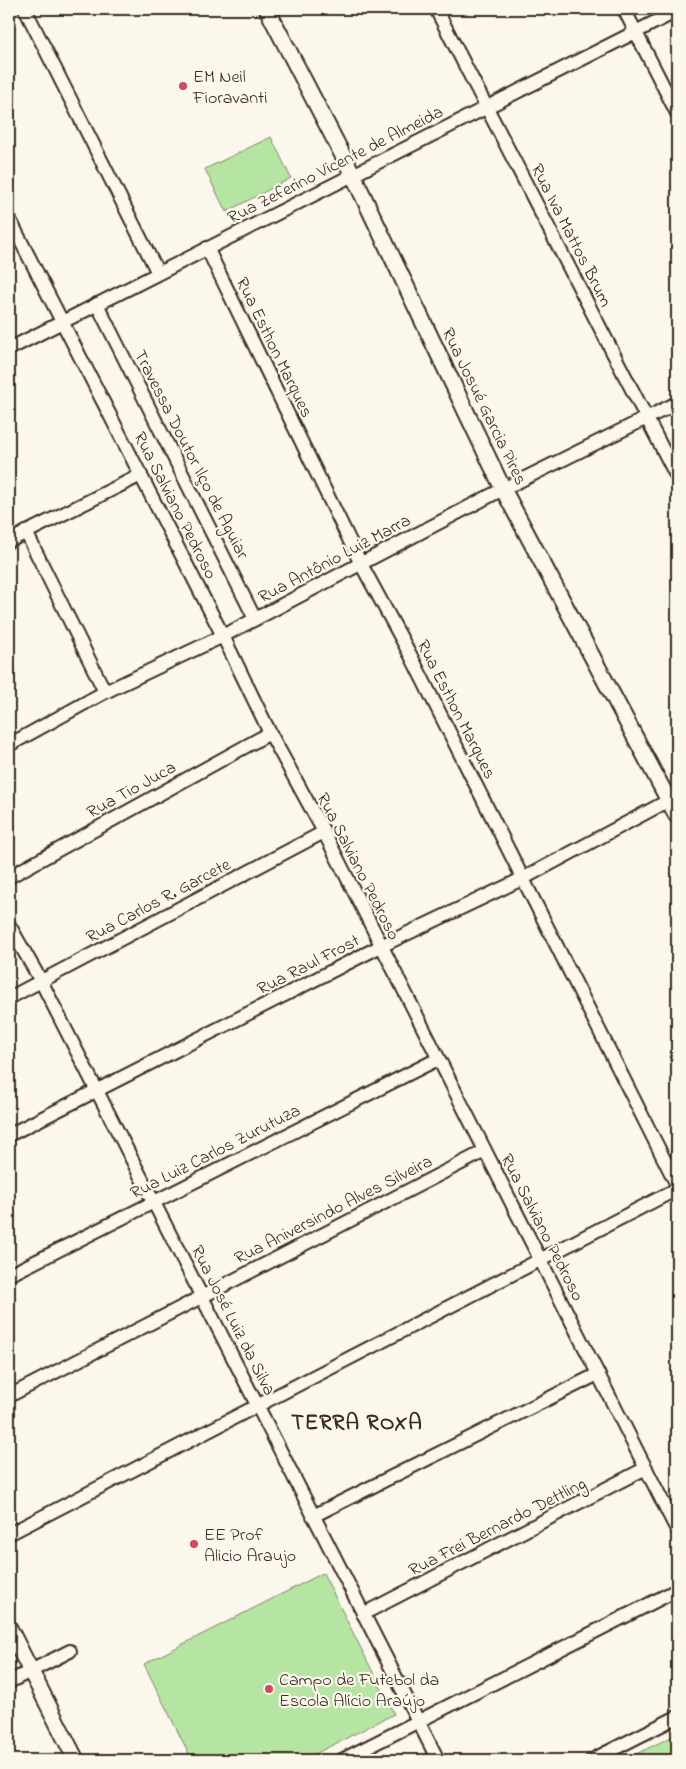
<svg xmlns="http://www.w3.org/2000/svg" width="686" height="1769" viewBox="0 0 686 1769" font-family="'Indie Flower',sans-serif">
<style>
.green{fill:#b6e5a3;stroke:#788860}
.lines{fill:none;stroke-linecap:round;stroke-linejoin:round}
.minor-casing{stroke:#3b2a1e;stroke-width:16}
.tertiary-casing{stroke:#3b2a1e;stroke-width:19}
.minor{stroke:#fbf7ec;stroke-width:12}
.tertiary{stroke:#fbf7ec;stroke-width:15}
.poi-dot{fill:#d1495b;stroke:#fbf7ec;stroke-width:2}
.labels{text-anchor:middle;stroke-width:4.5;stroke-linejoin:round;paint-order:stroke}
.poi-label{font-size:18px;fill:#3b2a1e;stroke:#fbf7ec;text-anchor:start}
.street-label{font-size:18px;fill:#3b2a1e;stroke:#fbf7ec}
.district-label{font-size:22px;font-weight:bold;letter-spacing:1px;fill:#3b2a1e;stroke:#fbf7ec}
</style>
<rect width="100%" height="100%" fill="#fbf7ec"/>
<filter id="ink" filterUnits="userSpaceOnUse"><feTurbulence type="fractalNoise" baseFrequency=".02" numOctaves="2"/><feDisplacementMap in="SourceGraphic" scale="10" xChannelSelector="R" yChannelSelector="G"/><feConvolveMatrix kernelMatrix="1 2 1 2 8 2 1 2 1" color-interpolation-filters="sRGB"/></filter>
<g filter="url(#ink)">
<!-- green -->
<g class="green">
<polygon points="271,137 291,178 226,212 205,169"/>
<polygon points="323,1573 394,1714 303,1760 192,1760 144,1664"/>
<polygon points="677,1734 677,1760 624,1760"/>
</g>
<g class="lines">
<defs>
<g id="minor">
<polyline points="25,9 158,273"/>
<polyline points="436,9 677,477"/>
<polyline points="624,9 677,113"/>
<polyline points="9,218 223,636 270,733 324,832 677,1530"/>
<polyline points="207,248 361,564 412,658 677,1185"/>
<polyline points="97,304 255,619"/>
<polyline points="9,349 677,11"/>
<polyline points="26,532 105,692"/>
<polyline points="9,541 141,475"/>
<polyline points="9,745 105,692 223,636 503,489 677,403"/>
<polyline points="9,877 270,733"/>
<polyline points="9,925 41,981 438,1760"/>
<polyline points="9,998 324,832"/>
<polyline points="9,1135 381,946 524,878 677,796"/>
<polyline points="9,1275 438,1059"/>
<polyline points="9,1396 485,1151"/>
<polyline points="313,1516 598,1374"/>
<polyline points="9,1534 677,1189"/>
<polyline points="363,1614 646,1468"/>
<polyline points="9,1682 70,1651"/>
<polyline points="342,1760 677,1590"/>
<polyline points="592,1760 677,1717"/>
</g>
<g id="tertiary">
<polyline points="267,9 353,175 503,489 677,816"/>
<polyline points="9,1628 76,1760"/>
</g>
</defs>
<!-- minor casing -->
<use href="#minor" class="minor-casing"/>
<!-- tertiary casing -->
<use href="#tertiary" class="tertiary-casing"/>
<!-- minor -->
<use href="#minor" class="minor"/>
<!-- tertiary -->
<use href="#tertiary" class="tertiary"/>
</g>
</g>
<!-- markers -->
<g class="poi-dot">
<circle cx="183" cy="86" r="5"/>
<circle cx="194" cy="1544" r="5"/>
<circle cx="269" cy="1689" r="5"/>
</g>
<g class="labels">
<!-- poi labels -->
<g class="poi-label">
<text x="193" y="82">EM Neil<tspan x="193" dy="21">Fioravanti</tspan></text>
<text x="204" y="1540">EE Prof<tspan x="204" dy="21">Alicio Araujo</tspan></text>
<text x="279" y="1685">Campo de Futebol da<tspan x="279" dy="21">Escola Alício Araújo</tspan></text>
</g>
<!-- street labels -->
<g class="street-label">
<text transform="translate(335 164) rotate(-27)" y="6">Rua Zeferino Vicente de Almeida</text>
<text transform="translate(572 235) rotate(63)" y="6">Rua Iva Mattos Brum</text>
<text transform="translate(275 347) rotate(64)" y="6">Rua Esthon Marques</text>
<text transform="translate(485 406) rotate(64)" y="6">Rua Josué Garcia Pires</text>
<text transform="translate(192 454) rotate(63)" y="6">Travessa Doutor Ilço de Aguiar</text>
<text transform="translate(176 505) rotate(63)" y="6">Rua Salviano Pedroso</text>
<text transform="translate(334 558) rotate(-28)" y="6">Rua Antônio Luiz Marra</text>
<text transform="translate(457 709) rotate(63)" y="6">Rua Esthon Marques</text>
<text transform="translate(131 789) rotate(-29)" y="6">Rua Tio Juca</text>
<text transform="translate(359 866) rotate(63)" y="6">Rua Salviano Pedroso</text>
<text transform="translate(158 900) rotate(-28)" y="6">Rua Carlos R. Garcete</text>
<text transform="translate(308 964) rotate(-27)" y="6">Rua Raul Frost</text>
<text transform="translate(215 1151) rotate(-27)" y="6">Rua Luiz Carlos Zurutuza</text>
<text transform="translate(333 1209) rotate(-27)" y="6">Rua Aniversindo Alves Silveira</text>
<text transform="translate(543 1227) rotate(63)" y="6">Rua Salviano Pedroso</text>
<text transform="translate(234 1320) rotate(63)" y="6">Rua José Luiz da Silva</text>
<text transform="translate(497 1526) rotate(-27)" y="6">Rua Frei Bernardo Dettling</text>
</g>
<!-- district labels -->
<g class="district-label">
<text x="357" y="1429">TERRA ROXA</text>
</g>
</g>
<!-- margin -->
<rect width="686" height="1769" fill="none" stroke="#fbf7ec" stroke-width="30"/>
<rect x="15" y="15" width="656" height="1739" fill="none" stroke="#3b2a1e" stroke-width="2" filter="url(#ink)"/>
</svg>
